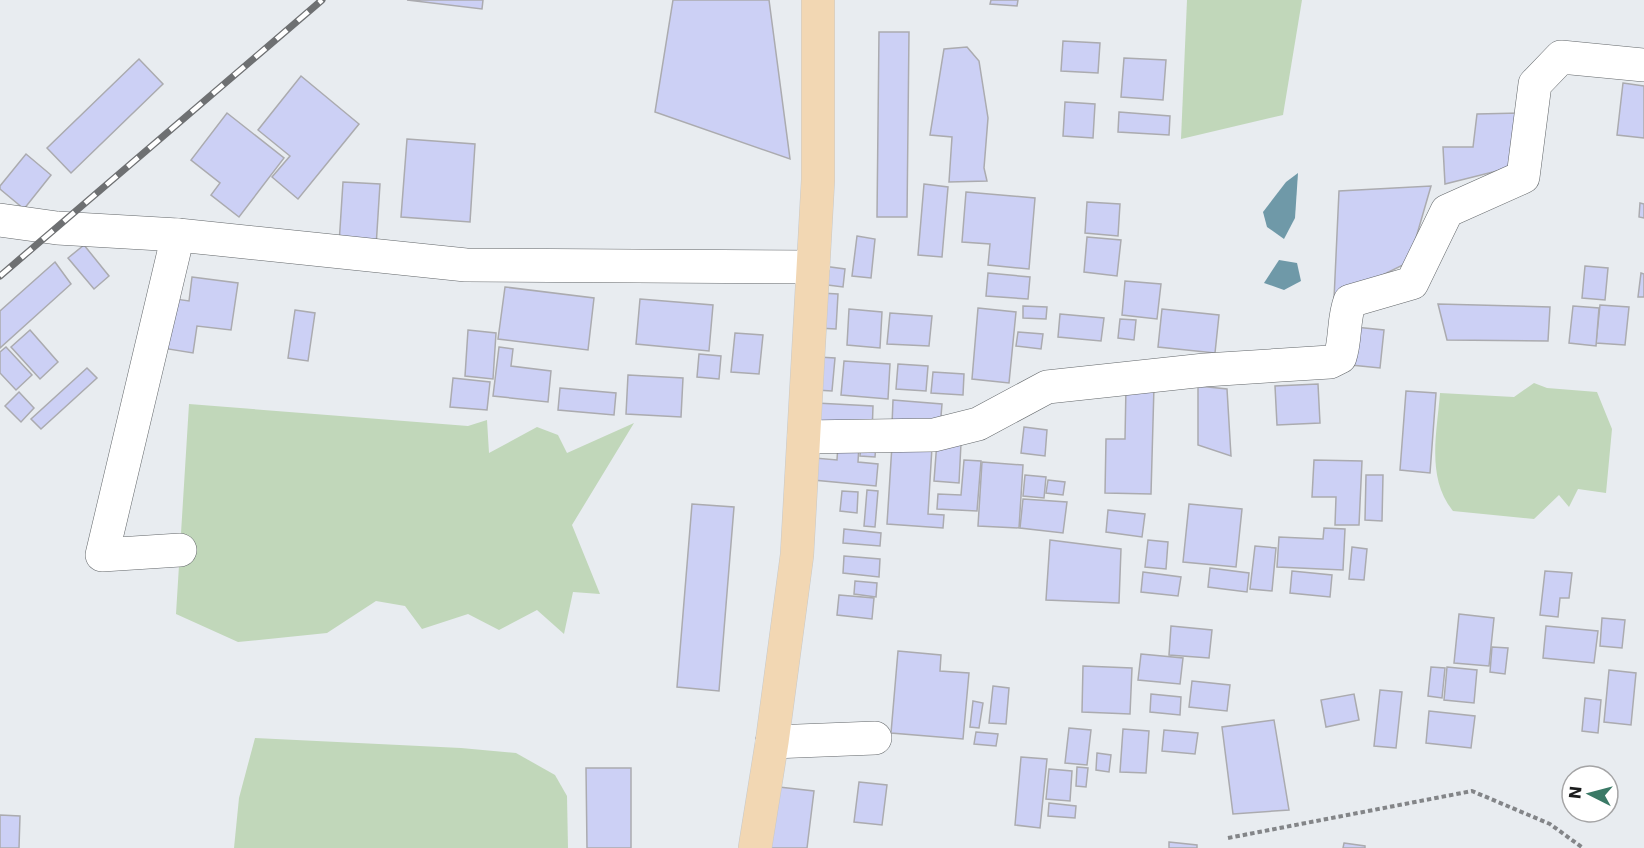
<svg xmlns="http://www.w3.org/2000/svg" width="1644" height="848" viewBox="0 0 1644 848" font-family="'DejaVu Sans',sans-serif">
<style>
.green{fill:#c1d7ba}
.water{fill:#6f99a8}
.building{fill:#ccd0f5;stroke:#ababaf;stroke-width:1.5}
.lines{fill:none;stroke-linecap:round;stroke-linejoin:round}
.minor-casing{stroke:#63676a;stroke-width:34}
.major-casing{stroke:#c8c9c9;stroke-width:34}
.path{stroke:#838588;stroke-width:4;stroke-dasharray:4.5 3;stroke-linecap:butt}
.minor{stroke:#fff;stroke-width:33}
.major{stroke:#f2d7b3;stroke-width:33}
.rail-casing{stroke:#6e7072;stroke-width:7}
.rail{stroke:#fff;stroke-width:4.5;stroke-dasharray:14;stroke-linecap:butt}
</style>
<rect width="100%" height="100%" fill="#e8ecf0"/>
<!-- green -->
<g class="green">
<polygon points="1187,0 1302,0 1283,115 1181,139"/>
<path d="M1534 383 1547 388 1597 392 1612 429 1606 493 1578 489 1569 507 1559 495 1534 519 1453 511C1426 478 1437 433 1440 393L1514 397Z"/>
<polygon points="189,404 468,426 487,420 489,453 537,427 558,435 567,453 634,423 572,525 600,594 573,592 564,634 537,610 499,630 468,614 422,629 405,606 376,601 327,633 238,642 176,614"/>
<polygon points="255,738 461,748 516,753 555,775 567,796 568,848 234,848 239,798"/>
</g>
<!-- water -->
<g class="water">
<polygon points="1298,173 1295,218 1284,239 1267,227 1263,212 1286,182"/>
<polygon points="1279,260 1297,263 1301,281 1284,290 1264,283"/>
</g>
<!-- building -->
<g class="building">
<polygon points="407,0 483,0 482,9"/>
<polygon points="673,0 769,0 790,159 655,112"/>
<polygon points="991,0 1018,0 1017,6 990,4"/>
<polygon points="879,32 909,32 907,217 877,217"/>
<polygon points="1063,41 1100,43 1098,73 1061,71"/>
<polygon points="967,47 979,61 988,118 984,168 987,181 949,182 952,137 930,135 944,49"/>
<polygon points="1124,58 1166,60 1163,100 1121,97"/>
<polygon points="139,59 163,84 71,173 47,148"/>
<polygon points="301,76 359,124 298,199 272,177 290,156 258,130"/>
<polygon points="1623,83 1644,86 1644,138 1617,135"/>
<polygon points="1065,102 1095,104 1093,138 1063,136"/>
<polygon points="1119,112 1170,116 1169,135 1118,132"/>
<polygon points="227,113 284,158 239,217 211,195 220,183 191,160"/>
<polygon points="1520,113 1525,164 1445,184 1443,147 1473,147 1477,114"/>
<polygon points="407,139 475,144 470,222 401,217"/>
<polygon points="26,154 51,175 24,209 0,189 0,186"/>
<polygon points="343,182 380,184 376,247 339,244"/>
<polygon points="924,184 948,187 942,257 918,255"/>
<polygon points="1431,186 1409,262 1334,299 1339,191"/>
<polygon points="966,192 1035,198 1029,269 988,265 990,244 962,242"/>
<polygon points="1087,202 1120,204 1118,236 1085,233"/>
<polygon points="1640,203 1644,204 1644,218 1639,217"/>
<polygon points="857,236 875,239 871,278 852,276"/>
<polygon points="1087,237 1121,240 1117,276 1084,272"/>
<polygon points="84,245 109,276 94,289 68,258"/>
<polygon points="55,262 71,284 0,348 0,311"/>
<polygon points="823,266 845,269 843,287 820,284"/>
<polygon points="1585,266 1608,268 1605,300 1582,298"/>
<polygon points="988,273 1030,277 1028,299 986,296"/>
<polygon points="1641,273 1644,274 1644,297 1638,297"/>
<polygon points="192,277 238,283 231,330 197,326 193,353 162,348 169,298 189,301"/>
<polygon points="1125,281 1161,284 1157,319 1122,315"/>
<polygon points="505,287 594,298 588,350 498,339"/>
<polygon points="820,293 838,294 836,329 818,328"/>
<polygon points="640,299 713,305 709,351 636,344"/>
<polygon points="1438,304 1550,307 1548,341 1447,340"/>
<polygon points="1600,305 1629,307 1625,345 1596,343"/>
<polygon points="1023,306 1047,307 1046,319 1023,318"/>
<polygon points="1573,306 1599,308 1596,346 1569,343"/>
<polygon points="978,308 1016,312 1009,383 972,379"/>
<polygon points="849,309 882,312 880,348 847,345"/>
<polygon points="1162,309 1219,315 1215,353 1158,347"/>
<polygon points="295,310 315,313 308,361 288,358"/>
<polygon points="890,313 932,316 929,346 887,344"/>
<polygon points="1060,314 1104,318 1101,341 1058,337"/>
<polygon points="1120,319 1136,320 1134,340 1118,338"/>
<polygon points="1355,327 1384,330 1380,368 1351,365"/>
<polygon points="30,330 58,362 40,379 11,347"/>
<polygon points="468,330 496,333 493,379 465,376"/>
<polygon points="1018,332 1043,334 1041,349 1016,346"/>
<polygon points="735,333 763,335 759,374 731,372"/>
<polygon points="6,347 32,375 16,390 0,373 0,352"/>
<polygon points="499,347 513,349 511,366 551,371 548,402 493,396"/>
<polygon points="699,354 721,356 719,379 697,377"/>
<polygon points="818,357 835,358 832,391 816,390"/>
<polygon points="844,361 890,364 888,399 841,395"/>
<polygon points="898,364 928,366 926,391 896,389"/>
<polygon points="87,368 97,378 41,429 31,419"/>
<polygon points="933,372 964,374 963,395 931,393"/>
<polygon points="628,375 683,378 681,417 626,414"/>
<polygon points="453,378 490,382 487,410 450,407"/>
<polygon points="1318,384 1320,423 1277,425 1275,386"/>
<polygon points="1126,386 1154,386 1151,494 1105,493 1106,439 1125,439"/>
<polygon points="1198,386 1227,389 1231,456 1198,445"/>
<polygon points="560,388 616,393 614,415 558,410"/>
<polygon points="1406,391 1436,393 1430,473 1400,470"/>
<polygon points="19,392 34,408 21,422 5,406"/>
<polygon points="893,400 942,404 940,428 892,425"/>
<polygon points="816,403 873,406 872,435 814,431"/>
<polygon points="1024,427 1047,430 1045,456 1021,453"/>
<polygon points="937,441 961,443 959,483 934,481"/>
<polygon points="861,443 876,444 875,457 860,456"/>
<polygon points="838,444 859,445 858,462 878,464 876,486 813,480 815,458 837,460"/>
<polygon points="892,445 932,447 928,514 944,515 943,528 887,524"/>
<polygon points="964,460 981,461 977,511 937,509 938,494 961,495"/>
<polygon points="1314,460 1362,461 1359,525 1335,525 1336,497 1312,497"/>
<polygon points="982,462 1023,465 1019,528 978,526"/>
<polygon points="1025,475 1046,477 1044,498 1023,496"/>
<polygon points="1366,475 1383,475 1382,521 1365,520"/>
<polygon points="1048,480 1065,482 1063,495 1046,493"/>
<polygon points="867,490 878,491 875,527 864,526"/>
<polygon points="842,491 858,492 857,513 840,511"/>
<polygon points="1023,499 1067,502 1063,533 1020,528"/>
<polygon points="692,504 734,507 719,691 677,687"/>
<polygon points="1189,504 1242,509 1236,567 1183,562"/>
<polygon points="1108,510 1145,514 1142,537 1106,532"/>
<polygon points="1324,528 1345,529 1343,570 1277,567 1279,537 1323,539"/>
<polygon points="844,529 881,533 880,546 843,543"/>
<polygon points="1050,540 1121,549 1119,603 1046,600"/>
<polygon points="1148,540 1168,542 1166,569 1145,567"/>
<polygon points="1255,546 1276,548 1272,591 1250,589"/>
<polygon points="1352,547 1367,549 1364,580 1349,579"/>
<polygon points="844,556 880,559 879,577 843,573"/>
<polygon points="1210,568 1249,573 1247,592 1208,587"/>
<polygon points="1292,571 1332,575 1330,597 1290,593"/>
<polygon points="1545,571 1572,573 1569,598 1560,598 1558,617 1540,615"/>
<polygon points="1143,572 1181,577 1178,596 1141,592"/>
<polygon points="855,581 877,583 876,597 854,594"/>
<polygon points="839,595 874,598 872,619 837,615"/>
<polygon points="1459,614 1494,618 1489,666 1454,663"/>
<polygon points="1602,618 1625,620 1622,648 1600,646"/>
<polygon points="1171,626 1212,630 1209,658 1169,655"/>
<polygon points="1546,626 1598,631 1594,663 1543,658"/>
<polygon points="1492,647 1508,648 1505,674 1490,672"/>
<polygon points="898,651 941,655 940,671 969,673 963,739 891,733"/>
<polygon points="1141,654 1183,658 1180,684 1138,680"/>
<polygon points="1083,666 1132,668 1130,714 1082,712"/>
<polygon points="1431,667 1445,668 1442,698 1428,696"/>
<polygon points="1447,667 1477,670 1474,703 1444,700"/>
<polygon points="1609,670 1636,673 1631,725 1604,722"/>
<polygon points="1192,681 1230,685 1227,711 1189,707"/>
<polygon points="993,686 1009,688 1006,724 989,723"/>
<polygon points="1380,690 1402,692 1396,748 1374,746"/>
<polygon points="1151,694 1181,697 1180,715 1150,712"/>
<polygon points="1354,694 1359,720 1326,727 1321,700"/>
<polygon points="1585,698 1601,700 1598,733 1582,731"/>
<polygon points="973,701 983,703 979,728 970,727"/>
<polygon points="1429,711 1475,716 1471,748 1426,743"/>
<polygon points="1274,720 1289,810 1233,814 1222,727"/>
<polygon points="1069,728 1091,730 1087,765 1065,763"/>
<polygon points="1123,729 1149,731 1146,773 1120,772"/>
<polygon points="1164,730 1198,733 1195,754 1162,751"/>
<polygon points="976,732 998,734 996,746 974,744"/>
<polygon points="1097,753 1111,755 1109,772 1096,770"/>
<polygon points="1021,757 1047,759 1040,828 1015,825"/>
<polygon points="1077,767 1088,768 1086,787 1076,786"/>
<polygon points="586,768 631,768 631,848 587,848"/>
<polygon points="1049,769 1072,771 1070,801 1046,799"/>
<polygon points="859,782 887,785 882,825 854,822"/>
<polygon points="770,786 814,791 807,848 762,848"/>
<polygon points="1049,803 1076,806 1075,818 1048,816"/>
<polygon points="0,815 20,816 19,848 0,848"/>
<polygon points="1169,842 1197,845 1197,848 1169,848"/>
<polygon points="1344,843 1365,846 1365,848 1343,848"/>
</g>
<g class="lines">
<defs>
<g id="minor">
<polyline points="0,220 57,228 178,235 466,265 813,267"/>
<polyline points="178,235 102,555 180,550"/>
<path d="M804 437 934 435 978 424 1047 387 1205 370 1330 362 1340 357C1346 339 1343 319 1350 301L1412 283 1447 211 1523 177 1535 84 1561 57 1644 65"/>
<polyline points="772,742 875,738"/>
</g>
<polyline id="major" points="755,848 772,742 797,555 818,180 818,0"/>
</defs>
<!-- minor casing -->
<use href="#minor" class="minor-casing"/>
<!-- major casing -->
<use href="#major" class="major-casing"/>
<!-- path -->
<polyline class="path" points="1228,838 1472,791 1550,824 1583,848"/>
<!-- minor -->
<use href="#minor" class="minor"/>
<!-- major -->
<use href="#major" class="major"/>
<defs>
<polyline id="rail" points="0,276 322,0"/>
</defs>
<!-- rail casing -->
<use href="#rail" class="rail-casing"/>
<!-- rail -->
<use href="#rail" class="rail"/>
</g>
<!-- north arrow -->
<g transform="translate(1590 794) rotate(276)"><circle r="28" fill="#ffffff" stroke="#a4a4a5" stroke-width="1.5"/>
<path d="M0-4.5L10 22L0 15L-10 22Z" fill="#3a7966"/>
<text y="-9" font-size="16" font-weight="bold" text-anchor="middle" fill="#1b1c1d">N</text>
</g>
</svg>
